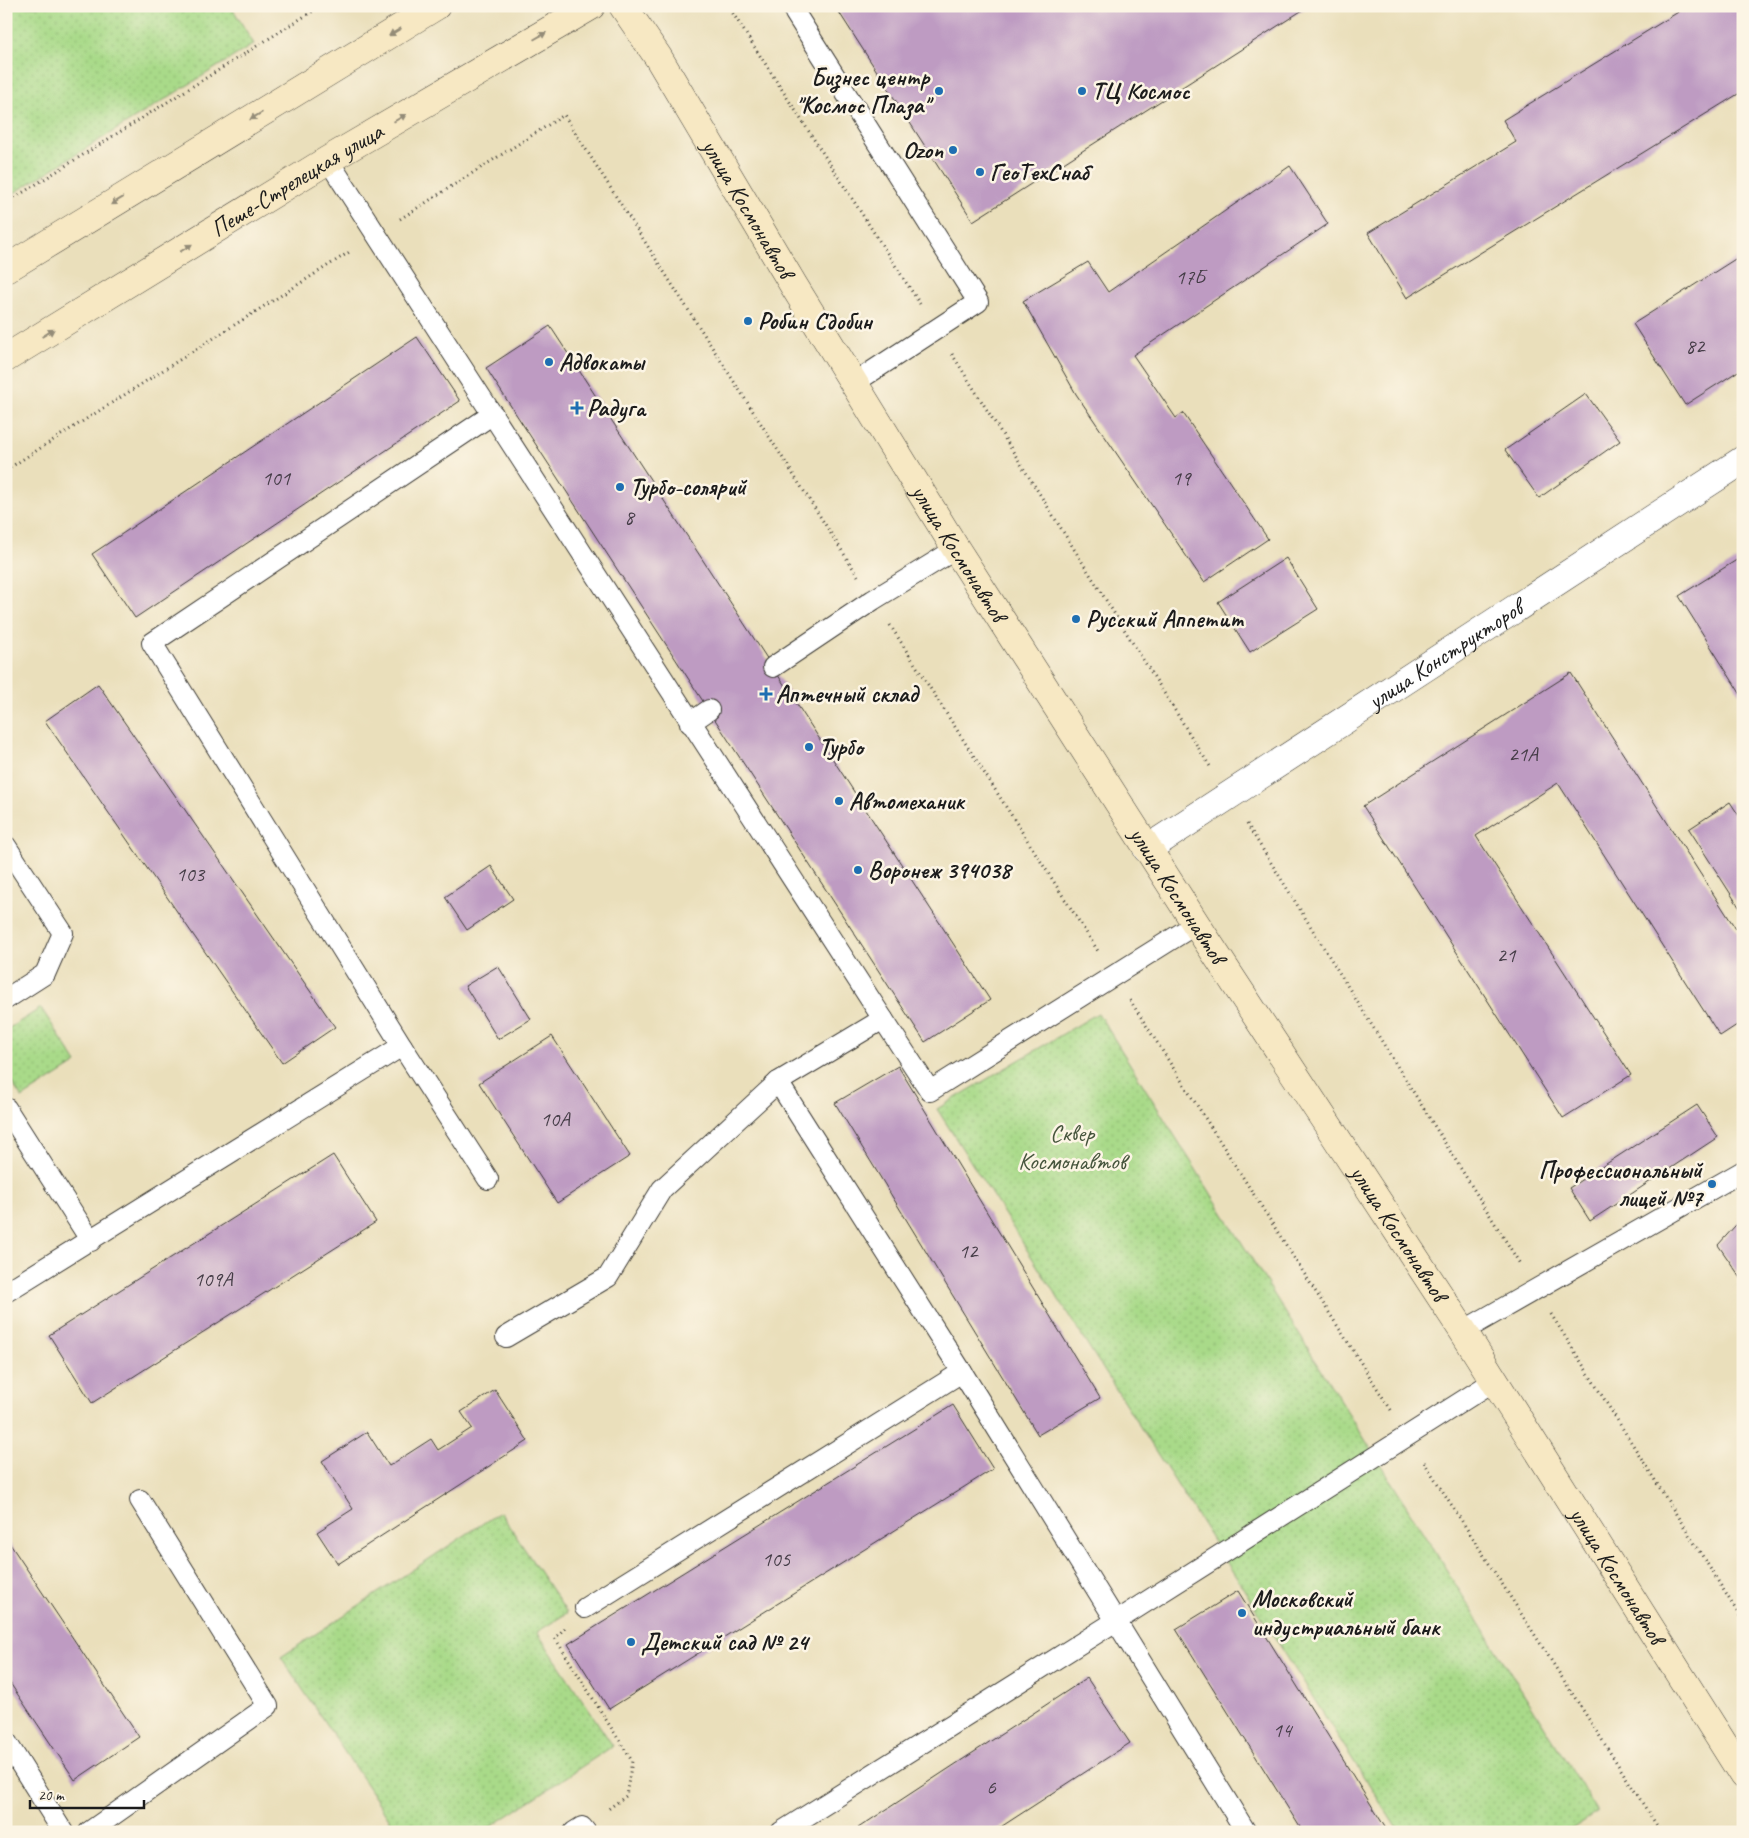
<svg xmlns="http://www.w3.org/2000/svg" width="1749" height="1838" viewBox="0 0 1749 1838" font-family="Caveat,sans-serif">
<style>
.park{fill:url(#park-dots);stroke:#627b52}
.building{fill:#be9bc2}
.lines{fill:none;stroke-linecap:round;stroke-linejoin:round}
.service-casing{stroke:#3b3934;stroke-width:22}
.minor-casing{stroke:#3b3934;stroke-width:29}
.secondary-casing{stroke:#3b3934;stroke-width:29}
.path{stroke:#3b3934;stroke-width:3;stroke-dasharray:1 4;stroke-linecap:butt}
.service{stroke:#fff;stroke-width:20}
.minor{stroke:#fff;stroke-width:28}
.secondary{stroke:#f7e8c3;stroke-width:28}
.oneway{fill:#948c78}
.poi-dot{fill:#1f6fb2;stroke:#fcf5e5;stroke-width:2}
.labels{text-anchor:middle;stroke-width:5;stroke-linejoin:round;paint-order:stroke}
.number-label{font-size:21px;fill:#443c46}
.poi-label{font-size:24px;font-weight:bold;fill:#1c1c1c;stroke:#fcf5e5;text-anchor:start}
.street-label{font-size:24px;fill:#1c1c1c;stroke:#fcf5e5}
.park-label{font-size:24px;fill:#46553d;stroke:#fcf5e5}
</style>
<defs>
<pattern id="park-dots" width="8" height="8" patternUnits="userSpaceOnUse" patternTransform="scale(1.25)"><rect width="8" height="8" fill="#a9da89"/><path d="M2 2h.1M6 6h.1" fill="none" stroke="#91ba76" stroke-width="1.8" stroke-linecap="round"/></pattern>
</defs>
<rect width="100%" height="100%" fill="#fcf5e5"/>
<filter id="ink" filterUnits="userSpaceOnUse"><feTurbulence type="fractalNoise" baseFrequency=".02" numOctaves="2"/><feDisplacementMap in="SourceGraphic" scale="10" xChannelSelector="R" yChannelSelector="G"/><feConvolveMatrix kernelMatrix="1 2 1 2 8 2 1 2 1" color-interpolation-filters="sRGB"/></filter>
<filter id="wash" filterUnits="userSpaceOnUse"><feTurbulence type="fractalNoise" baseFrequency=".0096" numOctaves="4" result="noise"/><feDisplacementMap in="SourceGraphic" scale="20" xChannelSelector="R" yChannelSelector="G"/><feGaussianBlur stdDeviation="1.12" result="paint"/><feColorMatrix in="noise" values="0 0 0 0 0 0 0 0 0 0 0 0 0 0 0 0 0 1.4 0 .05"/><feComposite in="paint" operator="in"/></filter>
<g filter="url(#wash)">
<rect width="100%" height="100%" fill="#eadfbb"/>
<!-- park -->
<g class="park">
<polygon points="6,6 231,6 254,44 6,198"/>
<polygon points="41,1008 77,1063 22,1098 6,1074 6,1030"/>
<polygon points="1098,1013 1598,1812 1567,1832 1399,1832 937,1109"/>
<polygon points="500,1512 567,1613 537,1632 613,1746 483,1832 398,1832 281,1657"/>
</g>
<g id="blocks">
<!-- building -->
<g class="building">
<polygon points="835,6 1309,6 973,221"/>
<polygon points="1688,6 1743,6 1743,91 1407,298 1368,233 1516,142 1503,120"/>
<polygon points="1290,166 1328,224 1133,355 1176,418 1183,413 1268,539 1204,582 1076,394 1023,301 1088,262 1108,292"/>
<polygon points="1743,254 1743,368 1685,405 1633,324"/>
<polygon points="550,326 990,1000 925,1042 486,368"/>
<polygon points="417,337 460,401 135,618 92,554"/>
<polygon points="1586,394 1620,441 1539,498 1505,450"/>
<polygon points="1743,556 1743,698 1679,596"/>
<polygon points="1286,558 1318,609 1250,652 1218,602"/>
<polygon points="1571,673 1743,940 1743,1021 1720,1036 1558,783 1476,836 1631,1075 1563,1118 1363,806"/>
<polygon points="98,684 335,1027 282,1063 45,721"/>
<polygon points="1730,802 1743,822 1743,913 1689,829"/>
<polygon points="491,866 513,899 467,930 445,897"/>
<polygon points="498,966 531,1019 498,1039 465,986"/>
<polygon points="552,1036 630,1156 557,1203 479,1083"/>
<polygon points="898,1066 1100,1398 1038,1435 835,1103"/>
<polygon points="1697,1105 1718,1137 1590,1221 1569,1188"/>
<polygon points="333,1155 376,1222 92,1403 49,1335"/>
<polygon points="1743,1217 1743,1281 1718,1245"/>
<polygon points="495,1390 528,1441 338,1564 317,1532 353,1509 322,1461 367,1432 389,1466 431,1439 438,1450 472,1428 461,1412"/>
<polygon points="953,1405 993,1469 609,1709 568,1644"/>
<polygon points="6,1538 139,1737 75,1780 6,1677"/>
<polygon points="1238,1591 1388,1832 1303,1832 1176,1629"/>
<polygon points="1087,1678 1130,1743 993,1832 852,1832"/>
</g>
</g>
</g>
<g filter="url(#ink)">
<use href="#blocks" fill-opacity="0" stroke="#3b3934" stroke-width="1"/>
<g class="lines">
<defs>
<g id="service">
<polyline points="795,13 978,302 854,383"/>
<polyline points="328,160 883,1019"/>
<polyline points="773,667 873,600 956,549"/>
<polyline points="690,723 709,710"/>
<polyline points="6,846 63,933 45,974 6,999"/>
<polyline points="778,1082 962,1372 1116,1621 781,1832"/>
<polyline points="6,1108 91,1241"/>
<polyline points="488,1179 402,1046 152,643 493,414"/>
<polyline points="6,1292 402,1046"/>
<polyline points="1463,1331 1743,1171"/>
<polyline points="506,1337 608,1277 662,1189 778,1082 883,1019 930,1091 1196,924"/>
<polyline points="585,1608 962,1372"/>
<polyline points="6,1741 63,1832"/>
<polyline points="89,1832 268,1706 140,1500"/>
<polyline points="574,1832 582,1827 586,1832"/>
<polyline points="1246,1832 1116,1621 1494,1381"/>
</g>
<g id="minor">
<path id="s1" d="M1147 849 1743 460"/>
</g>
<g id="secondary">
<path id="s2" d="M623 6 658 57 794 286 956 549 1196 924 1463 1331 1743 1775"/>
<polyline points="6,269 436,6"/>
<path id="s3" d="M6 358 328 160 591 6"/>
</g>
</defs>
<!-- service casing -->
<use href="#service" class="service-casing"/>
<!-- minor casing -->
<use href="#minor" class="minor-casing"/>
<!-- secondary casing -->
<use href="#secondary" class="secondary-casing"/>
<!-- path -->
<g class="path">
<polyline points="734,6 730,9 920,304"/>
<polyline points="6,203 321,6"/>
<polyline points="400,219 564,115 858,576"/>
<polyline points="952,354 1211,768"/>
<polyline points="6,470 351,251"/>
<polyline points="890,625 1098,951"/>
<polyline points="1247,824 1520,1264"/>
<polyline points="1130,1000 1391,1410"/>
<polyline points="1551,1314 1743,1621"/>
<polyline points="1424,1462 1661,1832"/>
<polyline points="565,1628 555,1638 632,1761 626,1796 607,1810"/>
</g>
<!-- service -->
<use href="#service" class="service"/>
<!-- minor -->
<use href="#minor" class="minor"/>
<!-- secondary -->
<use href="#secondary" class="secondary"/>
</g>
<!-- one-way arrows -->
<defs><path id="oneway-solid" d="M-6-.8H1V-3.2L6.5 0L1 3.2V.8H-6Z" transform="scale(1.25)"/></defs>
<g class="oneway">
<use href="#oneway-solid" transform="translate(395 32) rotate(149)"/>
<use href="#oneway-solid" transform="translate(540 36) rotate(-30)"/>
<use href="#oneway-solid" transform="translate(256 116) rotate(149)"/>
<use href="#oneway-solid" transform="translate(400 118) rotate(-30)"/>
<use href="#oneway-solid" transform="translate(117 201) rotate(149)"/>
<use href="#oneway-solid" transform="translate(186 248) rotate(-32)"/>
<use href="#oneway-solid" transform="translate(48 333) rotate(-32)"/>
</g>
</g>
<!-- markers -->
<g class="poi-dot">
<circle cx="939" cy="91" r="5"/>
<circle cx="1082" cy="91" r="5"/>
<circle cx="953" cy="150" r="5"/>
<circle cx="980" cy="172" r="5"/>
<circle cx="748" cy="321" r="5"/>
<circle cx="549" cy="362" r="5"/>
<path d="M574.5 400.5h5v5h5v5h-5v5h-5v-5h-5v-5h5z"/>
<circle cx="620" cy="487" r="5"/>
<circle cx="1076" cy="619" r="5"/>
<path d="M763.5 686.5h5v5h5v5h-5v5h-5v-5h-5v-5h5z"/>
<circle cx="809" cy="747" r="5"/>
<circle cx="839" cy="801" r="5"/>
<circle cx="858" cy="870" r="5"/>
<circle cx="1712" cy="1184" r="5"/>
<circle cx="1242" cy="1613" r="5"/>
<circle cx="631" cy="1642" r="5"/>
</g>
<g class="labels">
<!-- number labels -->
<g class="number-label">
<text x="1190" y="284">17Б</text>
<text x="1695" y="353">82</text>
<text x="276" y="485">101</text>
<text x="1181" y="485">19</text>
<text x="629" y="524">8</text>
<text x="1523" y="761">21А</text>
<text x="190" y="881">103</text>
<text x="1506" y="962">21</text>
<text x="555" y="1126">10А</text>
<text x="968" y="1258">12</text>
<text x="213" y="1286">109А</text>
<text x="776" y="1566">105</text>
<text x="1282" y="1737">14</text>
<text x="991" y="1794">6</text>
</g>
<!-- poi labels -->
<g class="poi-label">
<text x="929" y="85" text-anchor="end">Бизнес центр<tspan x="929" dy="28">"Космос Плаза"</tspan></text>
<text x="1092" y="99">ТЦ Космос</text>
<text x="943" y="158" text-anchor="end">Ozon</text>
<text x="990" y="180">ГеоТехСнаб</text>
<text x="758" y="329">Робин Сдобин</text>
<text x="559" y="370">Адвокаты</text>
<text x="587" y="416">Радуга</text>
<text x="630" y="495">Турбо-солярий</text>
<text x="1086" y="627">Русский Аппетит</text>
<text x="776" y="702">Аптечный склад</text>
<text x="819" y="755">Турбо</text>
<text x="849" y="809">Автомеханик</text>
<text x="868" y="878">Воронеж 394038</text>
<text x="1702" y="1178" text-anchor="end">Профессиональный<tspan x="1702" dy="28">лицей №7</tspan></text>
<text x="1252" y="1607">Московский<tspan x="1252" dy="28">индустриальный банк</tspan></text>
<text x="641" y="1650">Детский сад № 24</text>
</g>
<!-- street labels -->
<g class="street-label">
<text dy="8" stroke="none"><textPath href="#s3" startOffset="341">Пеше-Стрелецкая улица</textPath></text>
<text dy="8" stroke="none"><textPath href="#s2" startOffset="238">улица Космонавтов</textPath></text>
<text dy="8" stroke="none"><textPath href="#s2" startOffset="642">улица Космонавтов</textPath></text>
<text dy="8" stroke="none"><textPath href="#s1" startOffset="356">улица Конструкторов</textPath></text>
<text dy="8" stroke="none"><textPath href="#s2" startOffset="1048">улица Космонавтов</textPath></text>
<text dy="8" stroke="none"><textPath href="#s2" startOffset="1452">улица Космонавтов</textPath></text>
<text dy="8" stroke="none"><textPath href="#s2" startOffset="1858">улица Космонавтов</textPath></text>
</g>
<!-- park labels -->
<g class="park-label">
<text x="1072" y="1141">Сквер<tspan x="1072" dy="28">Космонавтов</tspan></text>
</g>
</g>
<!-- margin -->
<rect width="1749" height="1838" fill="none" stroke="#fcf5e5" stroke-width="25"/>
<!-- scale -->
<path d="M30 1800v8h114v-8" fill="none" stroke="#1c1c1c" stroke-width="2.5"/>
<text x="38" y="1800" font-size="15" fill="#1c1c1c" stroke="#fcf5e5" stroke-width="4" paint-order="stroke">20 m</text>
</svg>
